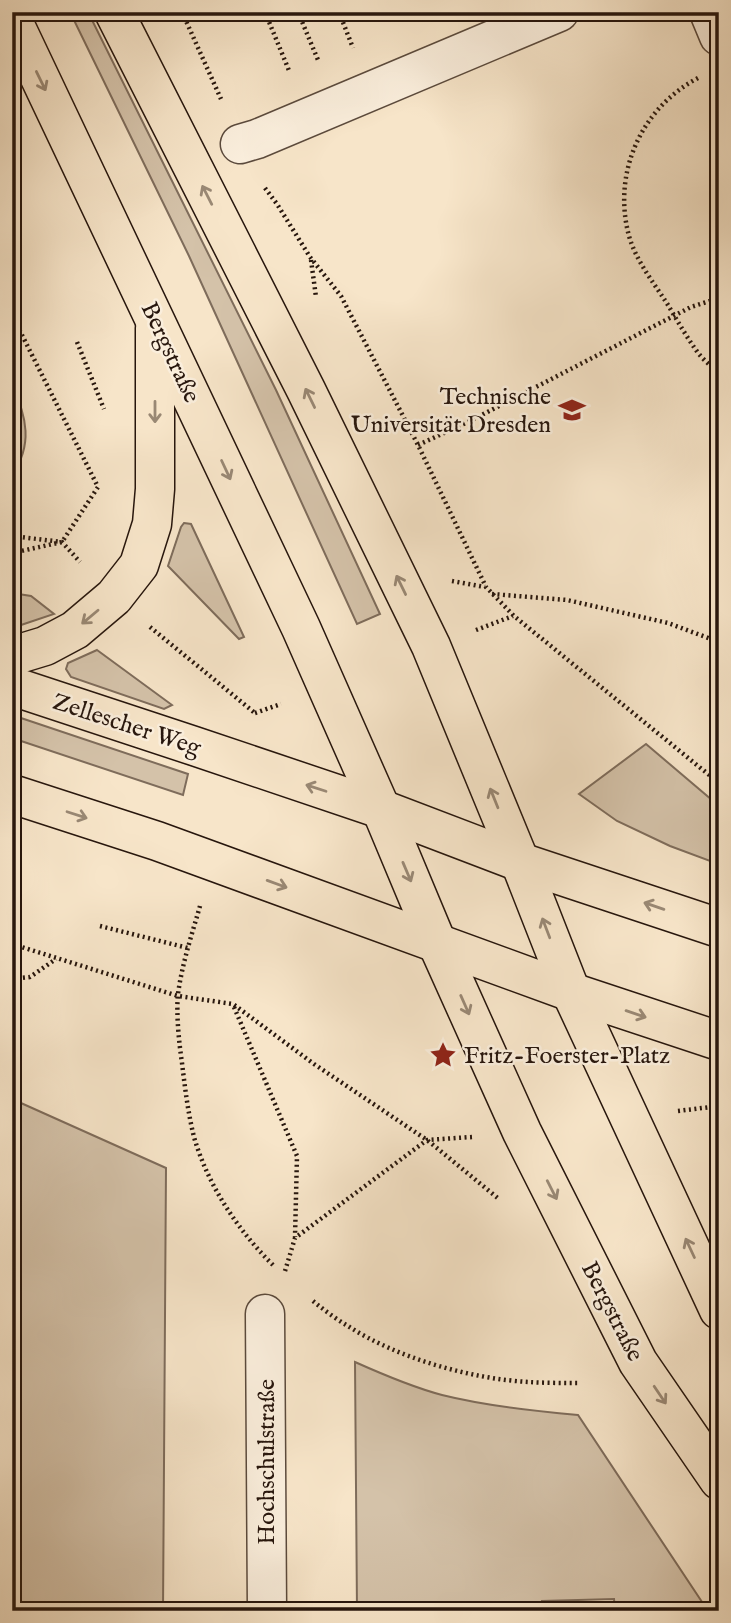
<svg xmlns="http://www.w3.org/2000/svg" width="731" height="1623" viewBox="0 0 731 1623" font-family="'IM FELL English',serif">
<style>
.green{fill:#d4c2a9;stroke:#7e6c5b;stroke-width:2}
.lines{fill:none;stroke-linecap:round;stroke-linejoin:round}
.minor-casing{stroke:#5b4a3c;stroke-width:41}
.major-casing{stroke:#27160d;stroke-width:41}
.path{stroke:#27160d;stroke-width:4.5;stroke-dasharray:2 3.5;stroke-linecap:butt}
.minor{stroke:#faeedc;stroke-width:38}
.major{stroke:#f7e5c9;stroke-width:38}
.oneway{stroke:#998874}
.labels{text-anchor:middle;stroke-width:5;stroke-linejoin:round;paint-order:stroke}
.street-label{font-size:24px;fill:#27160d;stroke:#faeedc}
.poi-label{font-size:24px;fill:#27160d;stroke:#faeedc;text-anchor:end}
</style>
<rect width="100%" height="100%" fill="#f7e5c9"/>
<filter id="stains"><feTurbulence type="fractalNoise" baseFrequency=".00286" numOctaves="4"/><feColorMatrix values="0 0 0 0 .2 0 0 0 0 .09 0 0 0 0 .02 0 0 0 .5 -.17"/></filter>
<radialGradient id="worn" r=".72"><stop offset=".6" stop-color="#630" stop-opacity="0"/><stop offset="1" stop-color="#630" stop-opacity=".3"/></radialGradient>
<!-- green -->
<g class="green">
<polygon points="70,12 88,12 276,390 380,614 357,624 189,256"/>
<path d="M12 386C27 416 33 446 12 474Z"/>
<polygon points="184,523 191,524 244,637 239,639 168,566 181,527"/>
<polygon points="12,593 31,596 54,614 12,628"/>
<polygon points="97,650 172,705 164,709 71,677 66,669 68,663"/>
<polygon points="12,715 188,774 183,795 12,738"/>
<polygon points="646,744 719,806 719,856 710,861 670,846 617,821 579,794"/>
<polygon points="12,1099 166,1168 163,1611 12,1611"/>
<path d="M355 1362C384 1375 412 1387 442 1395 486 1406 532 1411 578 1415L708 1611H615L614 1599 542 1601V1611H357Z"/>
</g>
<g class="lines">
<defs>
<g id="minor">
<polyline points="709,12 719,36"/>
<polyline points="240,144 257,139 559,12"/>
<polyline points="265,1314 267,1611"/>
</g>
<g id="major">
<polyline points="114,12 306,390 431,646 520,862 571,992 719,1310"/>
<polyline points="12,19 301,628 381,809 437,943 522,1132 638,1362 719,1480"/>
<polyline points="12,656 45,646 75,630 114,597 139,565 152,524 155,489 155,328"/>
<polyline points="12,686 194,746 381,809 520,862 719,928"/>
<polyline points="12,794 157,841 571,992 719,1041"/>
</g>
</defs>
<!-- minor casing -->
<use href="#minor" class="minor-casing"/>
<!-- major casing -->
<use href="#major" class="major-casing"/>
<!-- path -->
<g class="path">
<polyline points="182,12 221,99"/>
<polyline points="265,12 290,73"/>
<polyline points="298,12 318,60"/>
<polyline points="339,12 353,48"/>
<path d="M698 78C641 108 612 173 629 236 636 261 654 283 668 305 677 320 686 336 696 350 702 359 711 366 719 373"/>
<polyline points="265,188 277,204 310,257 341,296 418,445 486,587 514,616 719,783"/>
<polyline points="311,260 316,297"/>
<polyline points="12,315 98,487 62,542 12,553"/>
<polyline points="77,342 104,409"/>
<polyline points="418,445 468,422 691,307 719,298"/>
<polyline points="12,536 62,542 80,562"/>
<polyline points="452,581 485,587"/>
<polyline points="492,594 567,600 668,623 719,642"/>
<polyline points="150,627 255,713"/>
<polyline points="476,630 513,616"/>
<polyline points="255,713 281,704"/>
<path d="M200 906C192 934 182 964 178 994 176 1013 179 1043 182 1063 185 1088 188 1113 194 1137 208 1186 239 1232 275 1267"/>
<polyline points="100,926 188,948"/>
<polyline points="12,944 178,996 233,1004 314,1064 427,1140 499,1199"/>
<polyline points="12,979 30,977 56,959"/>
<polyline points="234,1007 297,1156 295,1237"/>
<polyline points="678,1111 719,1106"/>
<polyline points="285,1271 295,1238 427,1140 472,1137"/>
<path d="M313 1301C324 1310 336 1319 348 1326 397 1358 471 1379 529 1382 545 1383 562 1383 578 1383"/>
<polyline points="711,1527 719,1540"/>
</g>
<!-- minor -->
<use href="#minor" class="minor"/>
<!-- major -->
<use href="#major" class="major"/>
</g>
<!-- one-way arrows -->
<defs><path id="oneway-shaft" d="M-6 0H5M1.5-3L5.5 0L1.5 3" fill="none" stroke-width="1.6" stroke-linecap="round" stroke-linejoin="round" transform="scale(1.75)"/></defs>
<g class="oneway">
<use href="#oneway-shaft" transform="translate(41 81) rotate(64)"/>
<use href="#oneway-shaft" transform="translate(207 195) rotate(-117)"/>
<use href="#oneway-shaft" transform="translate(310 398) rotate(-116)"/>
<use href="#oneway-shaft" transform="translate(155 412) rotate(90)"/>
<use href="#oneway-shaft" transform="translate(226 470) rotate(65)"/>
<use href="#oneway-shaft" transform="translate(401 585) rotate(-116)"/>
<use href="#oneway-shaft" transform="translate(90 617) rotate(140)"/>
<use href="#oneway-shaft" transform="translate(316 788) rotate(-162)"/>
<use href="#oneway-shaft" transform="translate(494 798) rotate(-112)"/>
<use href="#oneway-shaft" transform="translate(77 815) rotate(18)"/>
<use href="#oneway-shaft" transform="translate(407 872) rotate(67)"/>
<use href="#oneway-shaft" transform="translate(277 884) rotate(20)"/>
<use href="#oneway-shaft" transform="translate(654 906) rotate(-161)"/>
<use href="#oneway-shaft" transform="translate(546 928) rotate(-111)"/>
<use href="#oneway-shaft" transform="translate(465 1005) rotate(66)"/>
<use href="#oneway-shaft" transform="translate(636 1014) rotate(19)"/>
<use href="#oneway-shaft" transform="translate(552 1190) rotate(63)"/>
<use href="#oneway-shaft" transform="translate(690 1248) rotate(-115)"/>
<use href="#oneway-shaft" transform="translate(660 1395) rotate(56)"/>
</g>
<!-- icons -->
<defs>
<symbol id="university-bare" viewBox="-9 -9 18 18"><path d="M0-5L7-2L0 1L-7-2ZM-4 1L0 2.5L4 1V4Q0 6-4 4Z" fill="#8f2418" stroke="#faeedc" stroke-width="2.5" paint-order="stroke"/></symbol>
<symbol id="sight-bare" viewBox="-9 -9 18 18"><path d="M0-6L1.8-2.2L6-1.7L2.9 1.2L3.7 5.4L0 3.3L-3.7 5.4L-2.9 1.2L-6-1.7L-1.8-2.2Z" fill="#8f2418" stroke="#faeedc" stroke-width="2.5" paint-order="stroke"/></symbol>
</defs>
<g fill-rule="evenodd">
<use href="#university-bare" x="553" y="391" width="38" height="38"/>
<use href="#sight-bare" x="424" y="1036" width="38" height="38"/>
</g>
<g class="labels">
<!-- street labels -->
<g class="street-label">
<text transform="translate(171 352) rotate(65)" y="8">Bergstraße</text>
<text transform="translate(127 724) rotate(18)" y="8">Zellescher Weg</text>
<text transform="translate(613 1311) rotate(63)" y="8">Bergstraße</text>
<text transform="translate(266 1462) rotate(-90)" y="8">Hochschulstraße</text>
</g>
<!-- poi labels -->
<g class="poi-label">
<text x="551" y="404">Technische<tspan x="551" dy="28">Universität Dresden</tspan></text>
<text x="464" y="1063" text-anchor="start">Fritz-Foerster-Platz</text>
</g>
</g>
<!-- margin -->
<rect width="731" height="1623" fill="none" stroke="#f7e5c9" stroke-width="42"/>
<rect x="14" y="14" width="703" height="1595" fill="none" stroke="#27160d" stroke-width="3.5"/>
<rect x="21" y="21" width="689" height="1581" fill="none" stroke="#27160d" stroke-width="2"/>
<rect width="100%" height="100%" filter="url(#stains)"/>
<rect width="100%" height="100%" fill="url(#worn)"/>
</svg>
